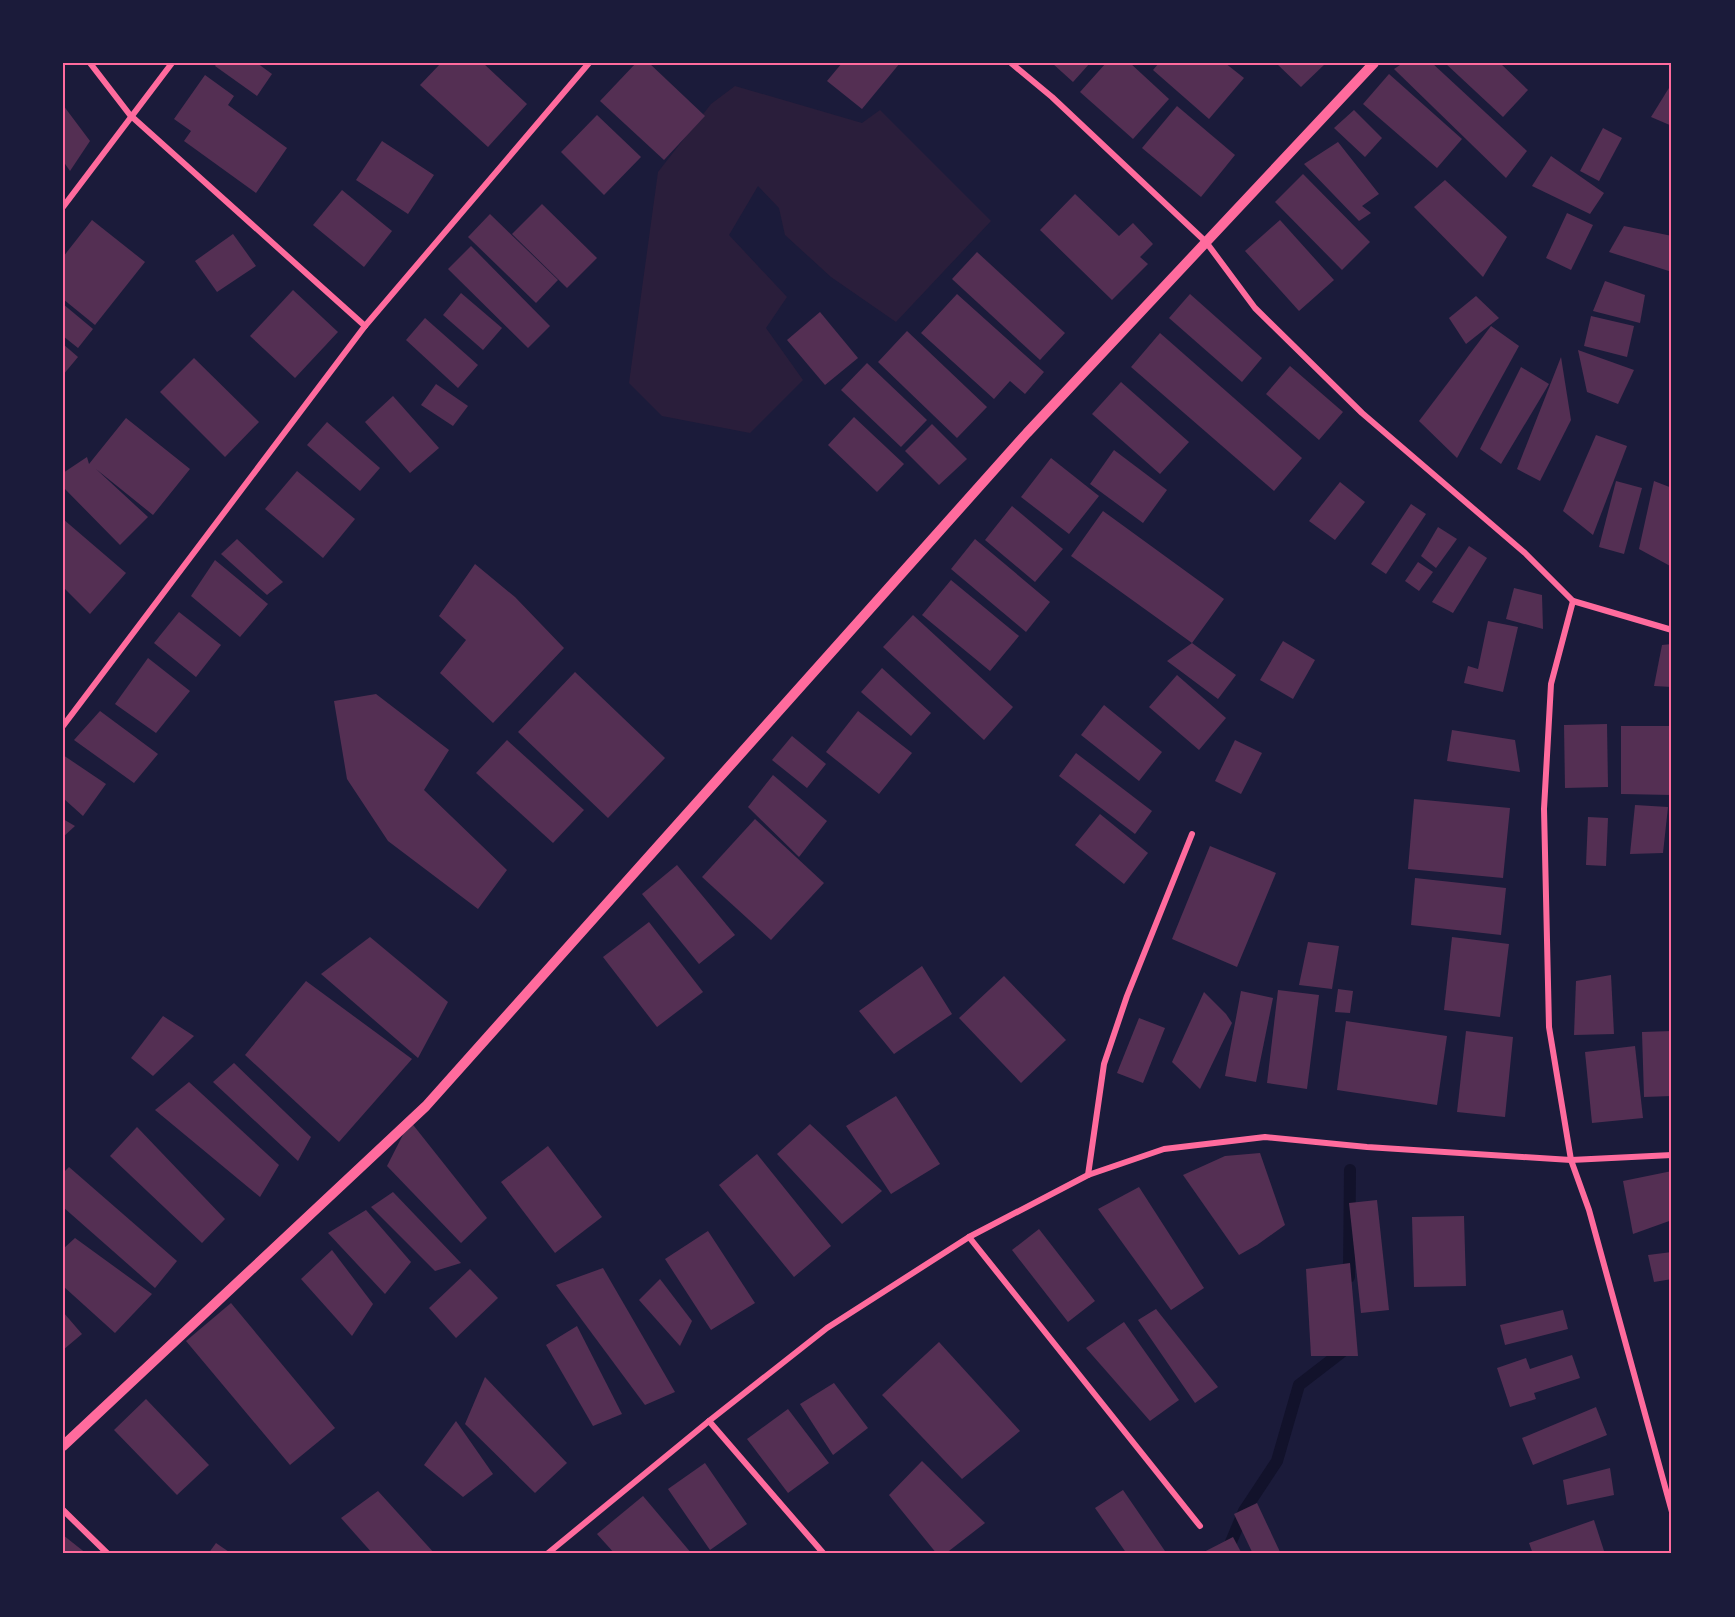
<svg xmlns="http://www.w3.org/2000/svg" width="1735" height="1617" viewBox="0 0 1735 1617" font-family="Overpass,sans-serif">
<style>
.green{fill:#2a1e3b}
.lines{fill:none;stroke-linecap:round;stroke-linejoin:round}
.stream{stroke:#12122b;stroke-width:12}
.building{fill:#542f53}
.minor{stroke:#ff6b9d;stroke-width:6}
.tertiary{stroke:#ff6b9d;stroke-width:10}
.neatline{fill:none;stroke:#ff6b9d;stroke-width:2}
</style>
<rect width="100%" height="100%" fill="#1b1b3a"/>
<!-- green -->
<polygon class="green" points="735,86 862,123 880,110 991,221 896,322 831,277 785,235 779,208 758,186 729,235 787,297 766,328 803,380 750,433 662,416 629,383 658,172 711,104"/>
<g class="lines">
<!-- stream -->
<g class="stream">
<polyline points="1349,1277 1350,1170"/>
<polyline points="1226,1554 1244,1511 1277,1461 1299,1385 1347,1348 1347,1345"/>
</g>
</g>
<!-- building -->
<g class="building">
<polygon points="217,63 257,63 272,74 257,96 215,66"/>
<polygon points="441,63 483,63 527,104 488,147 420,85"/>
<polygon points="636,63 649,63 705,116 664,160 600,101"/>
<polygon points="842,63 900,63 862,109 827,81"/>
<polygon points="1052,63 1090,63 1073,82"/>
<polygon points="1106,63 1130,63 1169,99 1133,139 1080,92"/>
<polygon points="1159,63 1225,63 1244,78 1209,119 1153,70"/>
<polygon points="1276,63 1326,63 1301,87"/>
<polygon points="1403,63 1432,63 1527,151 1506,178 1394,69"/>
<polygon points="1445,63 1500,63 1528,90 1503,117"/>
<polygon points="1389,74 1462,139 1437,168 1363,104"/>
<polygon points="205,75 234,96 228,105 287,148 256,193 184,141 191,131 174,119"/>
<polygon points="1672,83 1672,126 1651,117"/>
<polygon points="63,105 90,141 70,171 63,161"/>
<polygon points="1177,106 1235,155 1201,197 1142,148"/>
<polygon points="1354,110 1382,138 1365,157 1334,128"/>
<polygon points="597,115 641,157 604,195 561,152"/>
<polygon points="1603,128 1622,138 1599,181 1580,171"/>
<polygon points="382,141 434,175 408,214 356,180"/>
<polygon points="1338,142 1379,194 1362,206 1371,213 1359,221 1304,164"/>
<polygon points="1551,156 1604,193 1590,214 1532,186"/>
<polygon points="1303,174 1370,242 1342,270 1275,202"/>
<polygon points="1445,180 1507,237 1483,277 1414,207"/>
<polygon points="342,190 392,231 364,267 313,225"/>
<polygon points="1075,194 1119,236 1133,223 1153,244 1140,257 1148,264 1112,300 1040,230"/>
<polygon points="542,204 597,258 567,288 512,234"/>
<polygon points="1567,213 1593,225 1571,270 1546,258"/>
<polygon points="490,214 558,280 536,303 468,237"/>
<polygon points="92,220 145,262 95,325 63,299 63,257"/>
<polygon points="1280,220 1334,280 1299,311 1245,251"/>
<polygon points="1624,226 1672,236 1672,272 1609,252"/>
<polygon points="233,234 256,266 217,292 195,261"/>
<polygon points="471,246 550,326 528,348 448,269"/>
<polygon points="977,252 1065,333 1040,360 952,279"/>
<polygon points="1605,281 1645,295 1640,323 1593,311"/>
<polygon points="293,290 338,332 295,378 250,336"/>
<polygon points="461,293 502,328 483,350 443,315"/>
<polygon points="957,294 1044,372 1025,394 1010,381 994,399 921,333"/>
<polygon points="1190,294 1262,358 1242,382 1169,318"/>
<polygon points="1476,296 1499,318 1466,344 1449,318"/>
<polygon points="63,304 93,329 78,348 63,336"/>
<polygon points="820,312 858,358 825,385 787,340"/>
<polygon points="1591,316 1634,326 1627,357 1584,346"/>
<polygon points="425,318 478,365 458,388 406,340"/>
<polygon points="1491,326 1519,346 1457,458 1419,421"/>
<polygon points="907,331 987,407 957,438 878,362"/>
<polygon points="1160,333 1302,458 1274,491 1131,367"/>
<polygon points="63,344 78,357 63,375"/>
<polygon points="1578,350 1634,370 1618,404 1587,392"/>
<polygon points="1561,357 1571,420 1540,481 1517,469"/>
<polygon points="194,358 259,422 225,457 160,392"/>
<polygon points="867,363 927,420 901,447 841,390"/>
<polygon points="1290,366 1343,412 1319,440 1266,394"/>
<polygon points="1521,367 1549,384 1501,464 1480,449"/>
<polygon points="1121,382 1189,442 1160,474 1092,414"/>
<polygon points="436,384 468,406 453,426 421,405"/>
<polygon points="393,396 439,448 410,473 365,422"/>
<polygon points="854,417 904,464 877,492 828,445"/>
<polygon points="126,418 190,469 153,515 96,469 148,517 120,545 63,487 63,473 87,457 89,464"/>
<polygon points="327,422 380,468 360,491 307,445"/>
<polygon points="932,424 967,459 939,485 905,451"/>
<polygon points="1596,435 1627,446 1593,535 1563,511"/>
<polygon points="1114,450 1167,490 1143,523 1090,484"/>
<polygon points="1051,458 1099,496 1069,534 1021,497"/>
<polygon points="297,471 355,519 323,558 265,509"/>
<polygon points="1616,481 1642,488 1624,554 1599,547"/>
<polygon points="1654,481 1672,488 1672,567 1639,549"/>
<polygon points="1340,482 1365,502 1335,540 1309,521"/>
<polygon points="1411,504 1426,514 1386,574 1371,564"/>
<polygon points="1012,506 1063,549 1035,582 985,540"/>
<polygon points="1103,511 1224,599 1192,643 1236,675 1218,699 1167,661 1192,643 1071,556"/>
<polygon points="63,519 126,573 90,614 63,587"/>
<polygon points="1438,527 1457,539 1436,568 1421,556"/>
<polygon points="237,539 283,582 267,595 221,554"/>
<polygon points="975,539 1050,602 1026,632 951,569"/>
<polygon points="1469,546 1487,558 1453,613 1432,602"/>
<polygon points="215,560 268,604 240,637 191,596"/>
<polygon points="1418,562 1433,572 1419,591 1405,581"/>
<polygon points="475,564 515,597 564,648 493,723 440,673 466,640 439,616"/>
<polygon points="951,580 1019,636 990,671 922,615"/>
<polygon points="1514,588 1542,595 1543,629 1506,619"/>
<polygon points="179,612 221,645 196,677 154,643"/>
<polygon points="913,615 1013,707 984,740 883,647"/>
<polygon points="1488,621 1518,627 1503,692 1464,683 1468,666 1478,669"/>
<polygon points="1283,641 1315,660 1293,699 1260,680"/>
<polygon points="1672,644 1672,687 1654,686 1662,645"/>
<polygon points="148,658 190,691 156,733 115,704"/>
<polygon points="882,668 931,713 911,736 861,692"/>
<polygon points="575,672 665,758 608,818 518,732"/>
<polygon points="1177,675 1226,718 1199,750 1149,707"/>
<polygon points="376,694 449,750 424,790 507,870 478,909 388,841 347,779 334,701"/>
<polygon points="1104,705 1162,752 1139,781 1081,735"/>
<polygon points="100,711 158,754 134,783 74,740"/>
<polygon points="858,711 912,753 879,794 826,752"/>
<polygon points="1607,724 1608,787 1565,788 1564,725"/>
<polygon points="1621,726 1672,726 1672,795 1621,794"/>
<polygon points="1452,730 1515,740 1520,772 1447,761"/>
<polygon points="792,736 826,764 807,788 772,760"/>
<polygon points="507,740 584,810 553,843 476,773"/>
<polygon points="1235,740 1262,753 1241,794 1215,781"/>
<polygon points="1076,753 1152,811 1135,834 1059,776"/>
<polygon points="63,755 106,784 83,816 63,798"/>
<polygon points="773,775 827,821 799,857 748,807"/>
<polygon points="1414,799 1510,808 1503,878 1408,869"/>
<polygon points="1635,805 1668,807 1663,853 1630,854"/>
<polygon points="1100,814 1148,853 1124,884 1075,845"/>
<polygon points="1588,817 1608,818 1606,866 1586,865"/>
<polygon points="63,819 75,826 63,837"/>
<polygon points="755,819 824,883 771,940 702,877"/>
<polygon points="1210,846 1276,873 1237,967 1172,939"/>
<polygon points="677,865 735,935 699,964 642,894"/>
<polygon points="1415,878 1506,888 1501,935 1411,925"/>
<polygon points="649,922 703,992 657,1027 603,957"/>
<polygon points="370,937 448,1002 418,1058 321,974"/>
<polygon points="1452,937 1509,944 1500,1017 1444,1010"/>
<polygon points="1308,942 1339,946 1332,989 1299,985"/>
<polygon points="922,966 952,1014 894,1054 859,1011"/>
<polygon points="1611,975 1614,1034 1574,1035 1576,981"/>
<polygon points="1004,976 1066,1040 1021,1083 959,1018"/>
<polygon points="306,981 412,1059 339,1142 245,1055"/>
<polygon points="1338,989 1353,991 1350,1013 1335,1012"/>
<polygon points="1278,990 1319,995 1307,1089 1267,1083"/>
<polygon points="1241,991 1273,998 1256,1082 1225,1076"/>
<polygon points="1204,992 1226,1014 1232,1023 1200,1089 1172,1062"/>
<polygon points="163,1016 194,1036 153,1076 131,1058"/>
<polygon points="1139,1018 1165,1028 1143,1083 1117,1073"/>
<polygon points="1346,1021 1447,1036 1437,1105 1337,1090"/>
<polygon points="1466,1031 1513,1037 1505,1117 1457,1112"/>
<polygon points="1672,1031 1672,1096 1644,1097 1642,1032"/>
<polygon points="1635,1046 1643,1118 1592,1123 1585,1052"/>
<polygon points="234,1063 311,1137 298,1161 213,1082"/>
<polygon points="189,1082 279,1165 260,1197 155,1110"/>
<polygon points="896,1096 940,1164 891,1194 846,1126"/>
<polygon points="410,1121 487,1218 461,1243 387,1166"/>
<polygon points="810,1124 882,1191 842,1224 777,1154"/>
<polygon points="137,1127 225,1219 202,1243 110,1156"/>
<polygon points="548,1146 602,1217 555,1253 501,1182"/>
<polygon points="1260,1153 1285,1225 1257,1245 1239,1255 1183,1175 1225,1156"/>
<polygon points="757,1154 831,1246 794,1277 719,1185"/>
<polygon points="69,1167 177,1261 155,1288 63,1207 63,1173"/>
<polygon points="1672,1171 1672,1220 1633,1234 1623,1181"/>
<polygon points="1139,1187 1204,1288 1171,1310 1098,1209"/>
<polygon points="393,1192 461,1263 435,1271 371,1207"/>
<polygon points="1377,1200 1389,1310 1361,1313 1349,1203"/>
<polygon points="366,1210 411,1262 385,1294 328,1233"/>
<polygon points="1464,1216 1466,1286 1414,1287 1412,1217"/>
<polygon points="1039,1229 1095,1301 1068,1322 1012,1250"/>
<polygon points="708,1231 755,1303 711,1330 665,1259"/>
<polygon points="75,1238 152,1294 115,1333 63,1286 63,1249"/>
<polygon points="332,1250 373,1304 352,1336 301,1279"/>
<polygon points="1672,1252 1672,1279 1654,1282 1648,1255"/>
<polygon points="1350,1263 1358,1356 1311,1356 1306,1269"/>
<polygon points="603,1268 675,1392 645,1405 556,1285"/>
<polygon points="470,1269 498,1298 456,1338 429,1308"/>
<polygon points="660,1279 692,1321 680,1346 639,1300"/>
<polygon points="231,1303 335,1428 290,1465 186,1341"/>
<polygon points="1156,1309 1218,1387 1195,1403 1138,1320"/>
<polygon points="1563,1310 1568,1329 1505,1345 1500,1325"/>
<polygon points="63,1312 82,1334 63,1350"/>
<polygon points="1124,1322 1179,1400 1150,1421 1086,1348"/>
<polygon points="577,1326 622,1414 593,1426 546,1345"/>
<polygon points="939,1342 1020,1431 962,1479 882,1395"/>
<polygon points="1572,1355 1580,1378 1534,1393 1536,1399 1510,1407 1497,1368 1526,1358 1530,1369"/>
<polygon points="485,1377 567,1463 535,1493 465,1424"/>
<polygon points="834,1383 868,1428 833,1455 800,1404"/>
<polygon points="146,1399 209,1465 177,1495 114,1430"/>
<polygon points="1596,1407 1607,1435 1533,1465 1522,1438"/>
<polygon points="788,1409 829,1463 788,1493 747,1439"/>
<polygon points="456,1421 493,1474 463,1497 424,1465"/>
<polygon points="922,1461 985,1523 945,1554 937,1554 889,1495"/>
<polygon points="705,1463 747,1524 710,1550 668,1489"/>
<polygon points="1610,1468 1614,1495 1567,1505 1563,1480"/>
<polygon points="1123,1490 1167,1554 1127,1554 1095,1508"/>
<polygon points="378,1491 435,1554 373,1554 341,1518"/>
<polygon points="643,1496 692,1554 615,1554 597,1534"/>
<polygon points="1257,1503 1281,1554 1253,1554 1234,1514"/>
<polygon points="1594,1520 1605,1554 1533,1554 1529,1543"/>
<polygon points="63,1535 87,1554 63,1554"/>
<polygon points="1233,1537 1242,1554 1200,1554"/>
<polygon points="216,1543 232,1554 208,1554"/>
</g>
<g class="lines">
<!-- minor -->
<g class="minor">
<polyline points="90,63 130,115 365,326"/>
<polyline points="1011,63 1052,97 1206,242 1255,308 1362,413 1525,553 1573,601 1672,630"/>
<polyline points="63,207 172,63"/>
<polyline points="1573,601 1551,684 1544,809 1549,1027 1571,1160 1589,1210 1672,1512"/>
<polyline points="63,726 365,326 589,63"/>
<polyline points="1088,1175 1104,1064 1127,996 1192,834"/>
<polyline points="969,1237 1200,1526"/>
<polyline points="709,1421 824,1554"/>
<polyline points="63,1510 108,1554"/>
<polyline points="547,1554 709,1421 827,1328 969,1237 1088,1175 1164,1149 1265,1137 1367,1147 1571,1160 1672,1155"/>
</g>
<!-- tertiary -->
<polyline class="tertiary" points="63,1446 426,1106 1027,433 1374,63"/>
</g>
<!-- border -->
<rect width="1735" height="1617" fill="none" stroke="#1b1b3a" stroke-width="129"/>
<rect x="64" y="64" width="1606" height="1488" class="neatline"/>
</svg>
